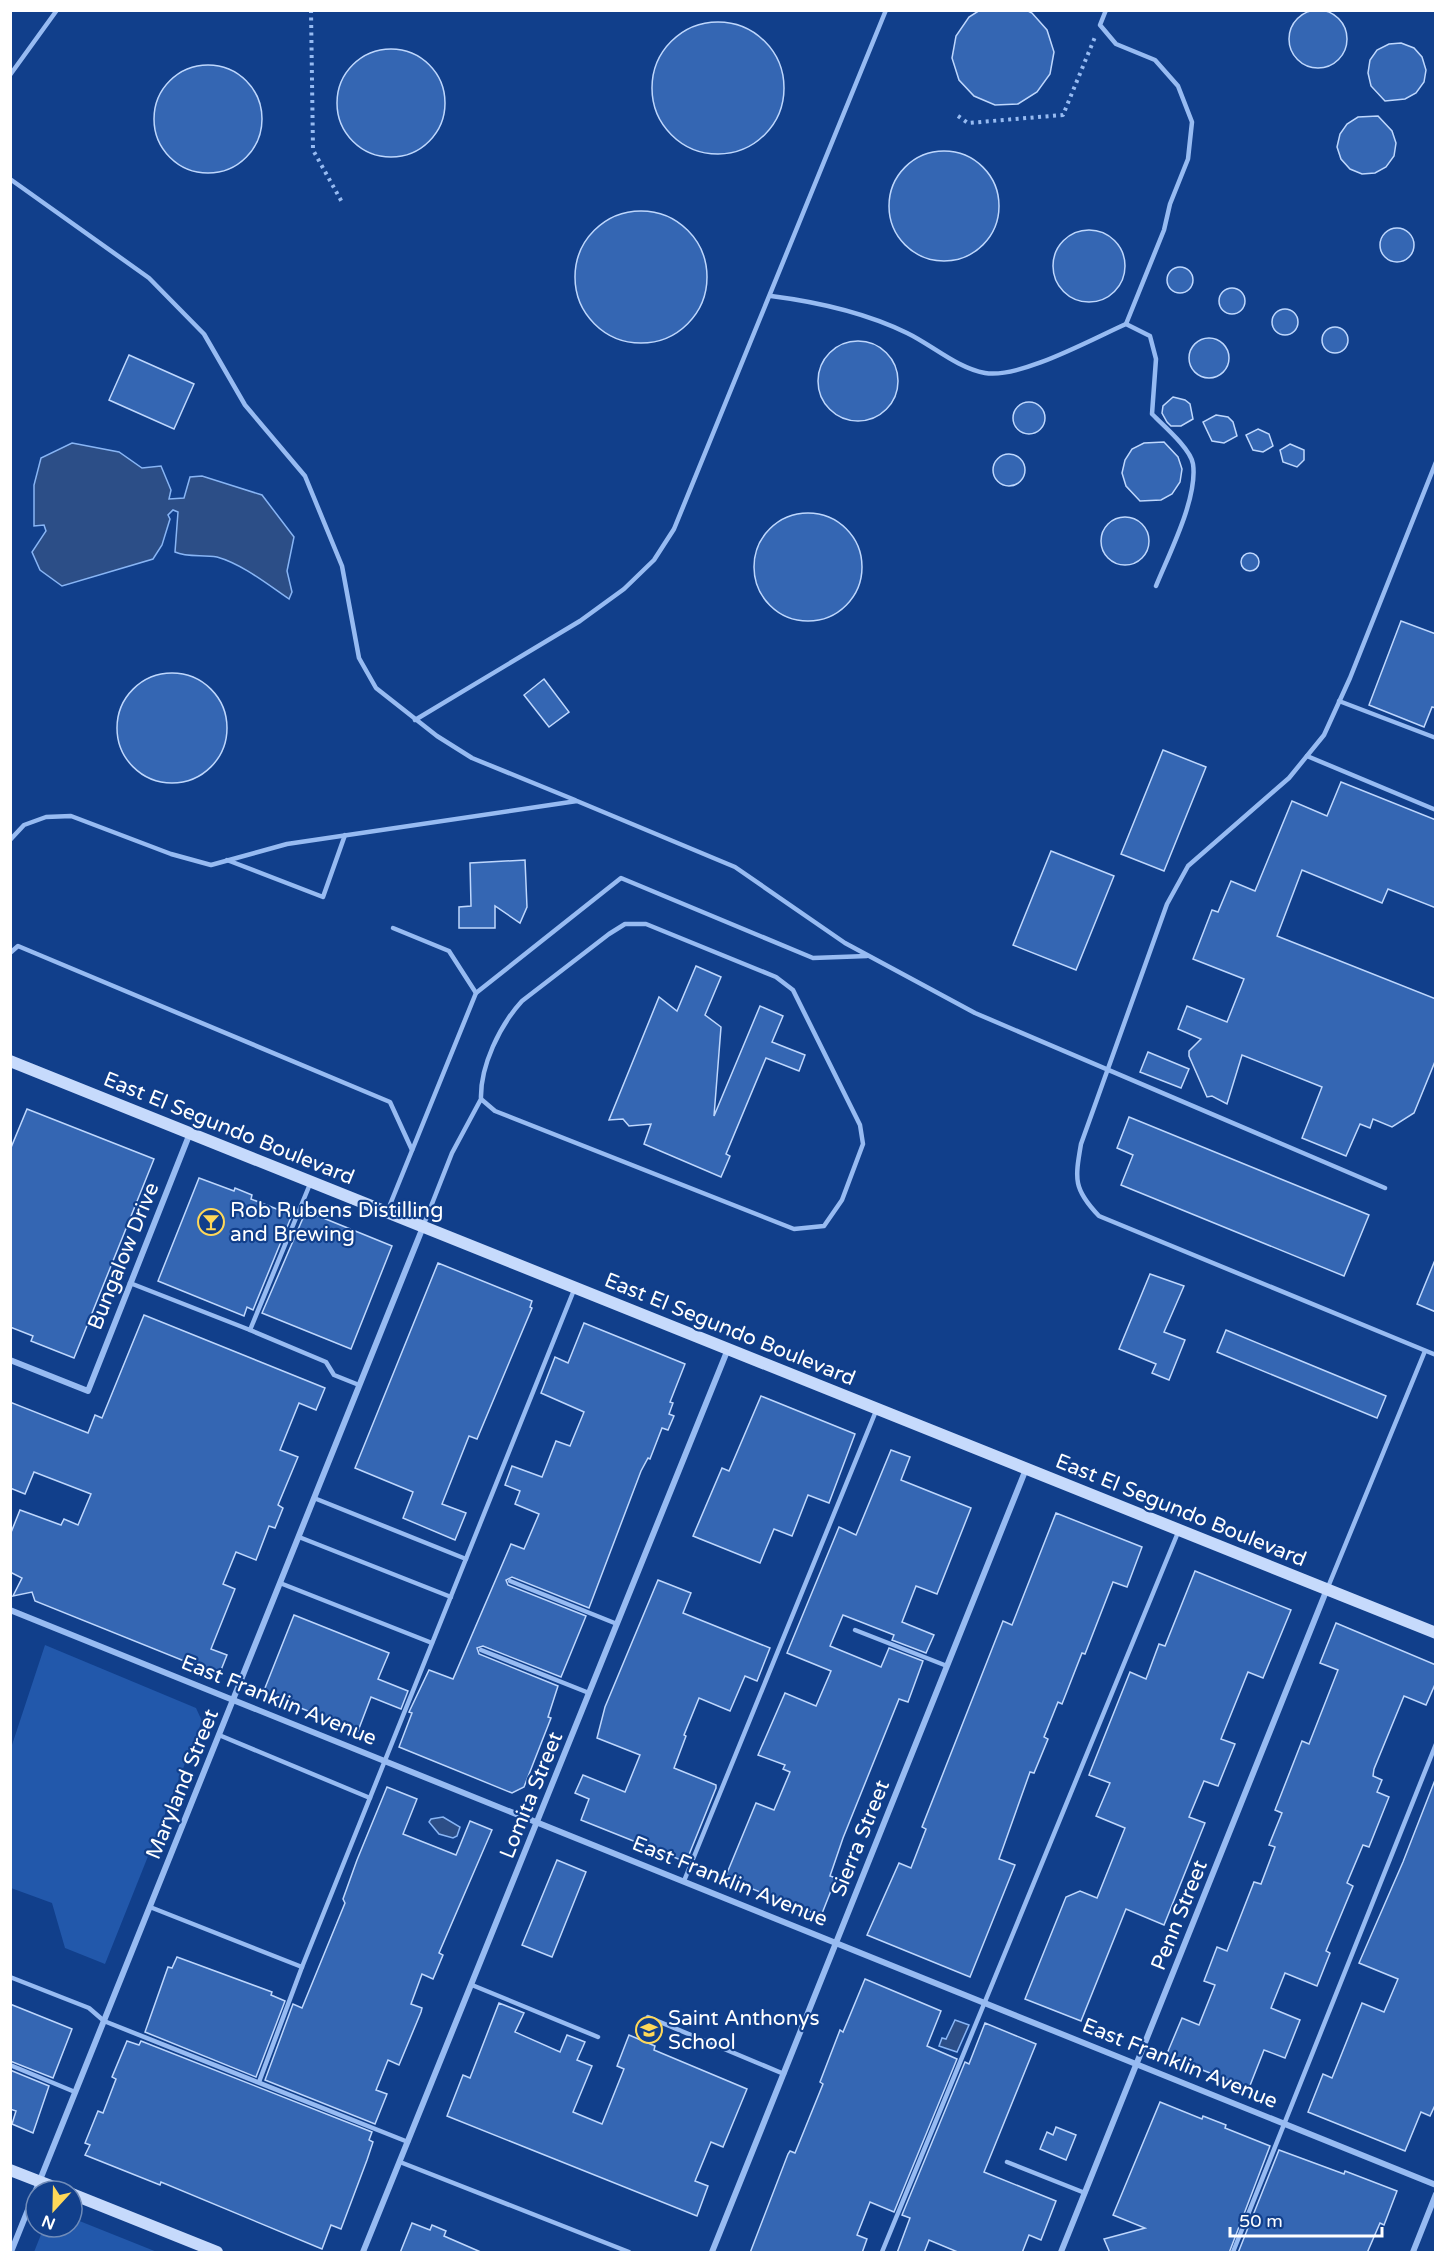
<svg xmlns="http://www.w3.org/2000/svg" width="1446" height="2263" viewBox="0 0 1446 2263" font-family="'Varela Round',sans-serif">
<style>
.green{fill:#2258ab}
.water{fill:#2c4e87;stroke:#88b5f5;stroke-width:1.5}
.building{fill:#3466b3;stroke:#bed7fd;stroke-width:1.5}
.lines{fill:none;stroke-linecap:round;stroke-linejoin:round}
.path{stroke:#97bbf2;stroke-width:4;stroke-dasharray:3 4.5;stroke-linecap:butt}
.service{stroke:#97bbf2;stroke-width:4.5}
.minor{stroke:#97bbf2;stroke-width:6}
.secondary{stroke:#c6dafc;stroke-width:12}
.labels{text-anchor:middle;stroke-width:4.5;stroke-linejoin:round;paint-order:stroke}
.street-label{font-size:21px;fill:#fff;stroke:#113f8b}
.poi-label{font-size:21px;fill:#fff;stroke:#113f8b;text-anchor:start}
</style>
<rect width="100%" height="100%" fill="#113f8b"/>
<!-- green -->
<g class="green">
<polygon points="45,1645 196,1708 202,1721 105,1964 65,1948 52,1903 11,1888 11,1748"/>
<polygon points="72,2218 157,2252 34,2252 44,2227 72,2227"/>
</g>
<!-- water -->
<g class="water">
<path d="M72 443 119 452 142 468 161 466 171 490 169 499 184 498 190 477 202 476 262 495 294 537 287 571 292 592 289 599C267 584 242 564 217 557 203 554 188 558 175 552L178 512 173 510 168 515 170 519 162 545 153 559 62 586 40 570 32 552 46 531 44 525 34 526V485L41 458Z"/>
<polygon points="443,1817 460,1827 457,1836 453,1838 439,1834 429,1822 431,1819"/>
<polygon points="955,2020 969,2025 957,2052 939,2046 942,2038 946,2039"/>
</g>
<!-- building -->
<g class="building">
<polygon points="980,10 1026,10 1032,13 1047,30 1054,52 1050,74 1037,92 1018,104 995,105 974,96 959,80 952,58 956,36 969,17"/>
<circle cx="1318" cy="39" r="29"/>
<circle cx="718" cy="88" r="66"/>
<polygon points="1401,43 1414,48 1422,57 1426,70 1424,82 1416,93 1405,99 1385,101 1371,86 1368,73 1370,60 1377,50 1389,44"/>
<circle cx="391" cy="103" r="54"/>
<circle cx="208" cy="119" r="54"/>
<polygon points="1378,116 1392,131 1396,143 1394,156 1386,167 1375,173 1362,174 1350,169 1341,159 1337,147 1340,134 1347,124 1358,117"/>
<circle cx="944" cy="206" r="55"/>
<circle cx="641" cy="277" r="66"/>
<circle cx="1397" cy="245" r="17"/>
<circle cx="1089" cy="266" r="36"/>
<circle cx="1180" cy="280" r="13"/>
<circle cx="1232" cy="301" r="13"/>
<circle cx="1285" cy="322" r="13"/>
<circle cx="1335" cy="340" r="13"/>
<circle cx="1209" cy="358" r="20"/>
<circle cx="858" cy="381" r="40"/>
<polygon points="129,355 194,384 174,429 109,400"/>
<polygon points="1173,397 1185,400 1190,404 1193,419 1181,426 1171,426 1167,422 1162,413 1163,406"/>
<circle cx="1029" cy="418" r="16"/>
<polygon points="1216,415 1228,417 1233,422 1237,436 1224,443 1212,441 1203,422"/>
<polygon points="1258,429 1269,434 1273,446 1263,452 1253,450 1246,435"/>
<polygon points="1164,442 1178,457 1182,469 1180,482 1172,494 1161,500 1140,501 1126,486 1122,473 1125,460 1132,449 1144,443"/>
<polygon points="1290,444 1304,450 1304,460 1297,467 1283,462 1280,450"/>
<circle cx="1009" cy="470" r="16"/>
<circle cx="808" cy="567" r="54"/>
<circle cx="1125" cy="541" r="24"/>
<circle cx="1250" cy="562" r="9"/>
<polygon points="1401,621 1436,634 1436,708 1432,707 1424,727 1369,705"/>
<circle cx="172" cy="728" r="55"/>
<polygon points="544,679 569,712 549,727 524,695"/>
<polygon points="1163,750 1206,767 1164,871 1121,854"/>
<polygon points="1341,782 1436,820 1436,908 1388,889 1382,903 1302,870 1277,936 1436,999 1436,1059 1414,1113 1392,1127 1373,1119 1370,1128 1360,1124 1346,1156 1302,1138 1322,1087 1242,1055 1227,1104 1212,1096 1207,1097 1189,1056 1189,1051 1201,1039 1178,1029 1187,1006 1227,1022 1244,979 1193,959 1212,910 1218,912 1231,881 1255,891 1292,801 1327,816"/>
<polygon points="1051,851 1114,876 1076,970 1013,945"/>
<polygon points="525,860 527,907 520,923 495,906 495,928 459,928 459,907 471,906 470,863"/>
<polygon points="696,966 721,977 705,1015 721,1027 714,1116 760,1006 783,1016 772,1042 805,1055 799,1071 766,1058 726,1154 730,1156 721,1177 644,1144 651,1124 629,1126 623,1119 609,1120 659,997 677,1011"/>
<polygon points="1148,1052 1189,1069 1181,1088 1140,1072"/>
<polygon points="27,1109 154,1159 74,1358 31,1341 33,1336 10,1327 10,1150"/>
<polygon points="1129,1117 1369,1215 1344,1276 1121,1185 1133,1155 1117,1148"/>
<polygon points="199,1178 234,1191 235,1188 252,1195 251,1199 292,1215 253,1310 247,1307 244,1316 158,1281"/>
<polygon points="306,1211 392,1246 351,1349 262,1313"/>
<polygon points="1435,1260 1436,1260 1436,1312 1417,1304"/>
<polygon points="438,1263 532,1301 530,1307 532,1308 477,1439 469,1436 442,1504 466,1513 455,1540 403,1518 413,1492 355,1468"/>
<polygon points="1150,1274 1184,1286 1164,1332 1185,1340 1169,1380 1152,1373 1156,1364 1119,1349"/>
<polygon points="144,1315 325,1388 316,1410 299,1403 280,1450 298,1457 278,1505 283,1508 275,1528 269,1526 256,1560 236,1552 223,1584 235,1589 211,1649 227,1655 219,1675 35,1601 32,1592 13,1596 22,1578 10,1572 10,1535 20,1510 61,1525 64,1519 78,1525 91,1494 34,1472 25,1494 10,1488 10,1402 88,1433 95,1415 102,1418"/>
<polygon points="584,1323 685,1364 670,1402 673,1403 669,1414 674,1416 668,1430 662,1428 650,1459 648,1458 641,1471 589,1608 512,1577 506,1580 508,1585 586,1616 561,1677 483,1646 477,1648 479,1654 558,1686 548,1717 551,1718 524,1787 512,1793 399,1747 412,1713 409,1712 429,1670 453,1679 511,1544 524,1549 539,1514 515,1504 520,1491 505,1485 512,1466 542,1477 556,1441 570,1446 584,1412 541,1393 555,1357 568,1363"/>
<polygon points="1226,1330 1386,1396 1377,1418 1217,1352"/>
<polygon points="761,1396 855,1434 829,1503 808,1495 792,1536 774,1529 760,1563 693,1536 722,1468 729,1471"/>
<polygon points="891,1450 910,1457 901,1480 971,1508 937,1594 916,1586 902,1622 934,1635 926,1653 892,1640 894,1635 843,1615 830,1646 881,1667 889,1648 923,1661 908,1702 899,1699 843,1838 830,1876 836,1878 821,1916 725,1878 756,1803 774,1810 790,1772 783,1769 785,1765 758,1755 785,1693 816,1706 831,1671 787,1653 839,1527 856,1535"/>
<polygon points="1056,1513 1142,1547 1127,1587 1113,1582 1085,1654 1082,1653 1062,1704 1058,1702 1044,1737 1048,1739 1034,1773 1030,1772 999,1859 1015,1865 970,1977 867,1935 899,1863 911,1868 926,1829 922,1827 1003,1621 1012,1625"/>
<polygon points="1195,1571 1291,1610 1263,1678 1248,1672 1221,1739 1235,1744 1218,1786 1204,1781 1189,1817 1205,1823 1164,1925 1126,1909 1081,2021 1025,1999 1066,1897 1080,1891 1097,1898 1125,1828 1096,1816 1110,1783 1089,1775 1130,1672 1146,1679 1159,1644 1165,1646"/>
<polygon points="658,1580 691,1593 683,1613 770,1648 757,1681 745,1676 730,1711 699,1698 684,1735 686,1736 674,1768 716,1785 716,1788 686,1862 581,1820 589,1799 575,1793 583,1775 625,1792 640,1755 597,1738 605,1707"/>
<polygon points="294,1615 389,1653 378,1679 408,1691 401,1709 371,1697 358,1731 263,1693"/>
<polygon points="1336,1623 1436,1665 1436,1682 1426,1705 1404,1696 1374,1769 1373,1776 1382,1780 1377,1792 1389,1797 1369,1847 1363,1845 1347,1883 1353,1886 1326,1951 1330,1953 1317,1986 1285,1973 1271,2008 1300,2020 1298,2025 1285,2058 1264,2050 1249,2088 1166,2056 1182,2018 1199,2025 1215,1985 1204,1981 1217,1947 1227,1951 1254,1882 1261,1884 1275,1847 1269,1845 1282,1813 1275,1810 1302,1741 1309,1744 1338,1670 1320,1663"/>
<polygon points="1435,1780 1436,2103 1430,2116 1421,2112 1405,2151 1308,2112 1323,2074 1332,2078 1362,2003 1384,2012 1398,1979 1359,1963 1403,1862"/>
<polygon points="387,1787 417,1799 403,1834 456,1855 470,1821 492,1830 439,1953 443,1955 433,1979 422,1974 411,2004 422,2008 421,2012 399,2065 388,2060 376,2090 387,2094 375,2124 265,2080 293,2004 302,2008 345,1903 343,1899 357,1860"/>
<polygon points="557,1860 586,1872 552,1957 522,1945"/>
<polygon points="177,1957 272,1992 271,1995 285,2001 256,2077 145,2032 168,1967 172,1968"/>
<polygon points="865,1979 941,2011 927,2046 957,2059 894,2212 870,2202 857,2235 867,2239 862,2253 750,2253 788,2154 790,2151 795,2153 823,2084 820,2082 840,2030 843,2032"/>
<polygon points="499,2003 524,2013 515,2032 560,2052 567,2035 585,2042 577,2060 592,2066 573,2112 602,2124 624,2069 617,2066 629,2035 655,2046 654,2050 747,2089 723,2147 711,2142 695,2181 708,2186 697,2216 447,2116 463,2075 470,2078"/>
<polygon points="10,2004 72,2029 53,2078 10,2061"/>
<polygon points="985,2023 1036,2044 984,2172 1056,2201 1041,2240 1029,2235 1022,2253 960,2253 929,2240 924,2253 897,2253 910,2218 902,2215 965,2062 969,2064"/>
<polygon points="127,2041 139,2045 141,2041 372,2132 369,2140 373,2142 367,2160 341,2229 331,2225 322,2249 161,2182 160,2185 85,2155 90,2145 85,2143 98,2111 103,2113 116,2079 112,2077"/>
<polygon points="10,2070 49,2086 33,2133 12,2124 16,2111 10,2109"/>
<polygon points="1160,2102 1202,2119 1203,2116 1226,2125 1225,2128 1270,2146 1229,2253 1110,2253 1104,2239 1145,2228 1113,2215"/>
<polygon points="1056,2127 1076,2135 1066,2160 1040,2149 1047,2132 1053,2135"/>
<polygon points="1279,2150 1344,2174 1345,2171 1397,2191 1384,2225 1380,2223 1367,2253 1238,2253"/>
<polygon points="412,2223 430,2230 432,2225 446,2231 444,2236 483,2253 400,2253"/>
</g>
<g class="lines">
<!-- path -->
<g class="path">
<polyline points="311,10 313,150 343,204"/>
<polyline points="958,116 968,123 1063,115 1095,37"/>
</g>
<!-- service -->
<g class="service">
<polyline points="1106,10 1100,25 1116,44 1155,60 1178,86 1192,122 1188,159 1170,204 1164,230 1126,324"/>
<polyline points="10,75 57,10"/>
<polyline points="10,179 149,278 204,334 245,405 305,476 342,566 359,658 376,688 437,736 472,758 575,800"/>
<path d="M771 296C818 302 864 312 907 333 932 345 957 368 985 373 1020 379 1092 339 1126 324L1150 336 1156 359 1152 414C1163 425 1191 449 1193 464 1198 498 1169 554 1156 586"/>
<path d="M1436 462 1350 678 1324 735 1289 778 1188 866 1167 904 1081 1144C1075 1179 1073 1189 1099 1216L1436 1355"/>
<polyline points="1339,701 1436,738"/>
<polyline points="415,720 580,621 624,589 654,560 674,529 886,10"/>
<polyline points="1307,756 1436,810"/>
<polyline points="10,840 24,825 46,817 71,816 171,854 211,865 287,844 577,801 735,867 845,943 975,1013 1385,1188"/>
<polyline points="227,860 323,897 345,835"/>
<polyline points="393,928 449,951 476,993"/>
<polyline points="10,953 18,946 390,1102 412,1150"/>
<polyline points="387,1212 476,993 621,878 813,958 867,956"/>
<path d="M424 1224 452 1153 481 1099 495 1111 794 1229 824 1226 842 1200 863 1144 860 1125 793 990 776 977 646 924H625L609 934 522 1001C500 1025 480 1066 481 1099"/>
<polyline points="130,1283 250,1330 310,1184"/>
<polyline points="250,1330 326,1362 334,1375 359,1385"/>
<polyline points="314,1498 466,1559"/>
<polyline points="299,1537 451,1597"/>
<polyline points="510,1581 617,1624"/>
<polyline points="280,1583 432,1643"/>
<polyline points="1328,1587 1425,1351"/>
<polyline points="855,1630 947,1666"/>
<polyline points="481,1650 589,1693"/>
<polyline points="219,1735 370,1798"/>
<polyline points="684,1881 876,1411"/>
<polyline points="150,1907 302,1967"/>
<polyline points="10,1977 89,2008 104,2021 408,2142"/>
<polyline points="472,1985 598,2037"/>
<polyline points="648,2017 784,2074"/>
<polyline points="10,2065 75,2092"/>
<polyline points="259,2082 302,1967 574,1290"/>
<polyline points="400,2162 629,2252"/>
<polyline points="1007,2162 1085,2193"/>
<polyline points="882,2252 1179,1530"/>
<polyline points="1233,2252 1436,1744"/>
</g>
<!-- minor -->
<g class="minor">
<polyline points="10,1360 88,1391 190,1133"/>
<polyline points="10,1610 1436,2185"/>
<polyline points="11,2252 423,1227"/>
<polyline points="363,2252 728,1349"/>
<polyline points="712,2252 1026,1469"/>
<polyline points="1061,2252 1327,1589"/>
<polyline points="1413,2252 1436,2194"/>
</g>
<!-- secondary -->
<g class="secondary">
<polyline points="10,1061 1436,1633"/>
<polyline points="10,2170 64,2191"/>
<polyline points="72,2194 217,2252"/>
</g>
</g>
<!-- icons -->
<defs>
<symbol id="bar-ring" viewBox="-11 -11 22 22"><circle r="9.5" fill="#113f8b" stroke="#ffd858" stroke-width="1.5"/><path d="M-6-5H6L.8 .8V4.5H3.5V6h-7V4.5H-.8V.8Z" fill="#ffd858"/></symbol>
<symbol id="school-ring" viewBox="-11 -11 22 22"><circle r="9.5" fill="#113f8b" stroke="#ffd858" stroke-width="1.5"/><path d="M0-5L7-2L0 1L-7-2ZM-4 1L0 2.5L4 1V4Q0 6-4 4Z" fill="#ffd858"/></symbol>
</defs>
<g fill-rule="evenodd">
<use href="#bar-ring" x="196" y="1207" width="30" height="30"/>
<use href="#school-ring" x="634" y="2015" width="30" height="30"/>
</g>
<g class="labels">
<!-- street labels -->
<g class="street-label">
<text transform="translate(229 1128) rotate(22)" y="7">East El Segundo Boulevard</text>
<text transform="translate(123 1256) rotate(-68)" y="7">Bungalow Drive</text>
<text transform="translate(730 1329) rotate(22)" y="7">East El Segundo Boulevard</text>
<text transform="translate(1181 1510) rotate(22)" y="7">East El Segundo Boulevard</text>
<text transform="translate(279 1700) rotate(22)" y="7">East Franklin Avenue</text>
<text transform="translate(182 1784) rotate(-68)" y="7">Maryland Street</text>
<text transform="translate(531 1795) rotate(-68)" y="7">Lomita Street</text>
<text transform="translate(860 1838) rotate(-68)" y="7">Sierra Street</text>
<text transform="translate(730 1881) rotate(22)" y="7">East Franklin Avenue</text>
<text transform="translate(1179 1915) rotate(-68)" y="7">Penn Street</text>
<text transform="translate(1180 2063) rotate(22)" y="7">East Franklin Avenue</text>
</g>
<!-- poi labels -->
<g class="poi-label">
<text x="230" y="1217">Rob Rubens Distilling<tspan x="230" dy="24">and Brewing</tspan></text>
<text x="668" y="2025">Saint Anthonys<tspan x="668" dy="24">School</tspan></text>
</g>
</g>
<!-- border -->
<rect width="1446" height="2263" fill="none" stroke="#ffffff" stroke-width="24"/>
<!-- north arrow -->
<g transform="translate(54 2209) rotate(202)"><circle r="28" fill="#113f8b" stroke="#708cb9" stroke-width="1.5"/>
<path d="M0-4.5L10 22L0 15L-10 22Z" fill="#ffd858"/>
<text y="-9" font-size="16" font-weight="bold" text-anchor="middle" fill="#ffffff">N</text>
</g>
<!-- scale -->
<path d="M1230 2227v9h152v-9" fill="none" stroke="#ffffff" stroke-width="3"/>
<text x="1239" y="2227" font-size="18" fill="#ffffff" stroke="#113f8b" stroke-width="4.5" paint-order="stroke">50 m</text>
</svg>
